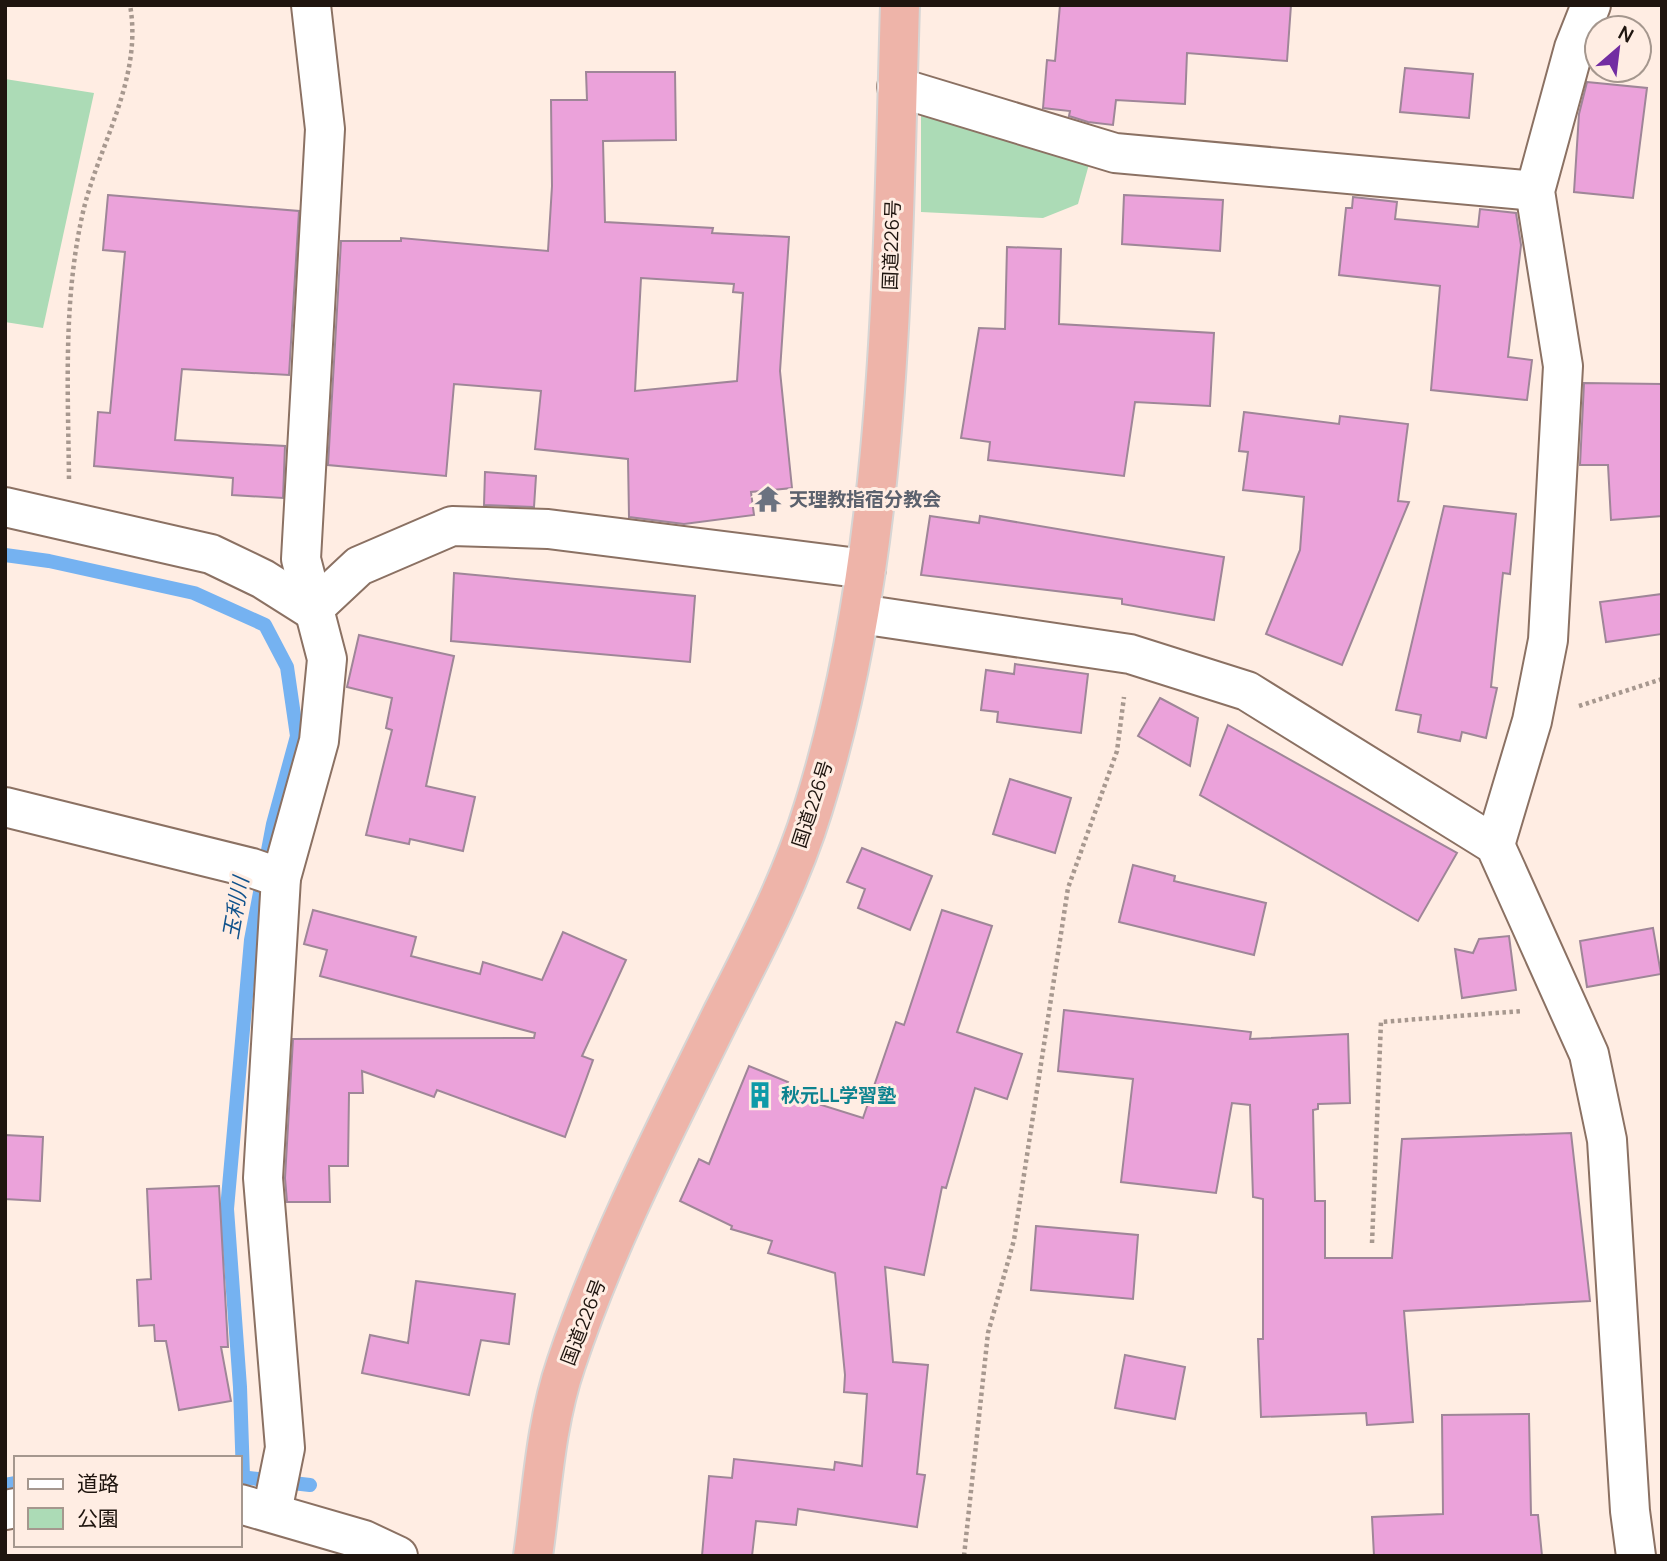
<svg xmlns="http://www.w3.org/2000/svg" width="1667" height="1561" viewBox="0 0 1667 1561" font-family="Manrope,'Noto Sans JP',sans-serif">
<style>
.green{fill:#acdbb6}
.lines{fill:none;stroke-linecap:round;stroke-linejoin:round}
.stream{stroke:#75b2f1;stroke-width:14}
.building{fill:#eba2da;stroke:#9f8698;stroke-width:2;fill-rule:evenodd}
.minor-casing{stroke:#8b7163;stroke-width:42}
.highway-casing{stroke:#d7d5d4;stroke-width:42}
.path{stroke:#a7988f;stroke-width:4.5;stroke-dasharray:3.5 3.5;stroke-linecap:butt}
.minor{stroke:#fff;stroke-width:38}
.highway{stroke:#eeb4a9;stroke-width:38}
.labels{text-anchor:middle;stroke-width:6;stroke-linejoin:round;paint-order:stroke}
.street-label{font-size:19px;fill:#1f150f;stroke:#ffede3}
.worship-label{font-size:19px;font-weight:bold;fill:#5b616d;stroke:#ffede3;text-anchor:start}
.culture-label{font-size:19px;font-weight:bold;fill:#0d838f;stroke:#ffede3;text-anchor:start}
.water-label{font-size:21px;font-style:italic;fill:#12538c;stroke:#ffede3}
</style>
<rect width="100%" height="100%" fill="#ffede3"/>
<!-- green -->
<g class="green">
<polygon points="5,79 94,93 43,328 5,322"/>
<polygon points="921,110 1091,157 1078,204 1043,218 921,212"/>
</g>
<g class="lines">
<!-- stream -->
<g class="stream">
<polyline points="5,555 49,561 194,593 265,625 287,667 297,736 273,824 251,940 227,1209 240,1387 243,1477"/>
<polyline points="240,1477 310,1485"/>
<polyline points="5,1485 16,1483"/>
</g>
</g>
<!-- building -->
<g class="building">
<polygon points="1060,5 1291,5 1287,61 1187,53 1185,104 1116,100 1113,125 1088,122 1069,116 1070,111 1043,108 1047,60 1055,61"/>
<polygon points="1405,68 1473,74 1469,118 1400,112"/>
<path d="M586 72H675L676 140 603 141 605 222 713 228 712 233 789 237 780 371 792 488 751 492 754 515 684 524 629 517 628 459 535 449 541 391 454 384 446 476 328 465 341 241H401V238L548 251 552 186 551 100H587ZM641 278 734 284 733 292 743 293 737 381 635 391Z"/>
<polygon points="1587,82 1647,88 1633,198 1574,192 1579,114"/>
<polygon points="108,195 299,211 289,375 182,369 175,440 285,446 283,498 232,495 233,478 94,466 98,412 110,413 125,252 103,250"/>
<polygon points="1124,195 1223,200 1220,251 1122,244"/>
<polygon points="1353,197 1397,202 1395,219 1478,227 1480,209 1516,213 1521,245 1508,357 1532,360 1527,400 1431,390 1440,286 1339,275 1346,208 1352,208"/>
<polygon points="1007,247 1061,249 1059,324 1214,333 1210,406 1135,402 1124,476 988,460 990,442 961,438 979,328 1005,329"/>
<polygon points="1584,383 1662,384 1662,516 1611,520 1608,465 1580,465"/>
<polygon points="1244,412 1339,424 1340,416 1408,424 1398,501 1409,502 1342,665 1266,634 1300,550 1304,497 1243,490 1248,452 1239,451"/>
<polygon points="485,472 536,476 534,507 484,505"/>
<polygon points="1444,506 1516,514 1510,574 1503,573 1491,687 1497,688 1486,738 1462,732 1460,741 1418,732 1421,715 1396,710"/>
<polygon points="930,516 979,523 980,516 1224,557 1214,620 1122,604 1122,599 921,575"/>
<polygon points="454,573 695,596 690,662 451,641"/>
<polygon points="1662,594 1662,634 1606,642 1600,602"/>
<polygon points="359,635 454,656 426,786 475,797 463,851 410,839 409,844 366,835 392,730 386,728 392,698 347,687"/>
<polygon points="1015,664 1088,674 1081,733 997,722 998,712 981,710 986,670 1014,674"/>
<polygon points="1160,698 1198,718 1190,766 1138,736"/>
<polygon points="1228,725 1457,853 1418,921 1200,795"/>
<polygon points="1010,779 1071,798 1055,853 993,834"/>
<polygon points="862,848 932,876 910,930 858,908 865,889 847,882"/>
<polygon points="1133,865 1175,876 1174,881 1266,903 1254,955 1119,922"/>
<polygon points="313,910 416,937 411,956 480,974 483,962 542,980 563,932 626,960 582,1056 593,1060 565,1137 437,1090 434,1097 362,1071 363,1093 349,1093 348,1166 329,1166 330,1202 287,1202 285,1178 293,1039 534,1038 535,1033 320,976 327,950 304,944"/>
<polygon points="942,910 992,926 957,1032 1022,1054 1007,1099 975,1088 946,1188 942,1187 924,1275 885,1267 893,1362 928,1365 917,1474 925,1475 917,1527 798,1509 796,1525 756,1521 752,1556 702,1556 709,1476 732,1478 734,1459 834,1470 835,1462 862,1466 867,1394 844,1392 845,1375 835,1273 768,1253 772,1241 731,1229 732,1226 680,1201 699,1159 709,1164 749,1066 788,1082 783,1093 863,1118 896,1022 904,1025"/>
<polygon points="1653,928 1661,974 1587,987 1580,941"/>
<polygon points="1509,936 1516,990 1462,998 1455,949 1473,953 1479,939"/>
<polygon points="1064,1010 1251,1032 1250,1039 1348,1034 1350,1103 1318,1104 1318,1109 1313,1110 1315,1201 1325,1201 1325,1258 1392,1258 1402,1139 1571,1133 1590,1301 1404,1311 1413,1422 1367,1425 1366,1413 1261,1417 1258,1339 1263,1339 1263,1199 1253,1197 1250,1105 1232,1103 1216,1193 1121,1182 1133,1079 1058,1071"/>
<polygon points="5,1135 43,1137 40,1201 5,1199"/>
<polygon points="219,1186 228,1347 221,1347 231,1401 179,1410 166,1341 155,1341 154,1325 139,1326 137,1280 151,1279 147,1189"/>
<polygon points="1036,1226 1138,1235 1133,1299 1031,1290"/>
<polygon points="416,1281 515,1294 509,1344 481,1340 469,1395 362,1373 370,1335 408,1343"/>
<polygon points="1125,1355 1185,1367 1175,1419 1115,1408"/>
<polygon points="1529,1414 1531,1515 1538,1515 1542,1556 1374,1556 1372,1517 1443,1514 1442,1415"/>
</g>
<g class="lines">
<defs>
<g id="minor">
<polyline points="897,87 1115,153 1535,191"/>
<polyline points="5,507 211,554 263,579 312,610"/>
<polyline points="312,610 359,566 452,526 548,529 866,569"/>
<polyline points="860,614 1130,654 1247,691 1495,845 1589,1054 1607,1140 1630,1511 1636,1556"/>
<polyline points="5,807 252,868 281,878"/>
<polyline points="1495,845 1532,721 1548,640 1563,366 1535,191 1574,48 1591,5"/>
<polyline points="240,1504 364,1540 398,1556"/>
<polyline points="5,1510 16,1508"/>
<polyline points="272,1512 285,1448 263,1178 281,878 319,741 327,659 301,559 325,129 311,5"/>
</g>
<path id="highway" d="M533 1556C542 1493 545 1425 566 1364 606 1244 665 1130 721 1016 755 949 791 881 813 809 893 555 892 269 900 5"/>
</defs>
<!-- minor casing -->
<use href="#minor" class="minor-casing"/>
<!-- highway casing -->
<use href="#highway" class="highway-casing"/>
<!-- path -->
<g class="path">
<path d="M69 479C68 389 63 300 83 212 99 144 143 78 130 5"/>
<polyline points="1579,706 1662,679"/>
<polyline points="1372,1243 1381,1022 1522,1011"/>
<polyline points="964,1556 988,1333 1014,1240 1068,888 1117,751 1124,697"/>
</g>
<!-- minor -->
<use href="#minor" class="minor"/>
<!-- highway -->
<use href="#highway" class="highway"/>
</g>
<!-- icons -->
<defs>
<symbol id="temple-bare" viewBox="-9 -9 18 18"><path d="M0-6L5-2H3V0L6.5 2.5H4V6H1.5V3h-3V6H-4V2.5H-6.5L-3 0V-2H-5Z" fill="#6b7280" stroke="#ffede3" stroke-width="2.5" paint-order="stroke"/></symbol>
<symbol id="building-bare" viewBox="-9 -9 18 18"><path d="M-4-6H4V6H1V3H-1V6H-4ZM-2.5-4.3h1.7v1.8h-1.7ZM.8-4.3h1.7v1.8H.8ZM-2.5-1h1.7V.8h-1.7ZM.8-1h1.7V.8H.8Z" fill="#0f9aa8" stroke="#ffede3" stroke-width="2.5" paint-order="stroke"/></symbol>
</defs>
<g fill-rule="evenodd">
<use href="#temple-bare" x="749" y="480" width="38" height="38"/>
<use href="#building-bare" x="741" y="1076" width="38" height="38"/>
</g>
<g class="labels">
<!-- street labels -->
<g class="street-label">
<text transform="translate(891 245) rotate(-88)" y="7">国道226号</text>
<text transform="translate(812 804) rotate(-72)" y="7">国道226号</text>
<text transform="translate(583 1322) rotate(-69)" y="7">国道226号</text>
</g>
<!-- worship labels -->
<g class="worship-label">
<text x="789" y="506">天理教指宿分教会</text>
</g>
<!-- culture labels -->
<g class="culture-label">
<text x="781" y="1102">秋元LL学習塾</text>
</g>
<!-- water labels -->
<g class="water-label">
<text transform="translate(236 908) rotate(-80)" y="7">玉利川</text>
</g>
</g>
<!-- border -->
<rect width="1667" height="1561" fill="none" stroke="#1f150f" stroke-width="14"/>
<!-- legend -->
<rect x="14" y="1456" width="228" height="91" fill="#ffede3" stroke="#a5978e" stroke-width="2"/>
<rect x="28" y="1479" width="35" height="10" fill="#ffffff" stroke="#a5978e" stroke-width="2"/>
<text x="77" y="1491" font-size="21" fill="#1f150f">道路</text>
<rect x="28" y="1508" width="35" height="21" fill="#acdbb6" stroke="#a5978e" stroke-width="2"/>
<text x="77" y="1526" font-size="21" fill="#1f150f">公園</text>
<!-- north arrow -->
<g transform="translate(1618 49) rotate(28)"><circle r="33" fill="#ffede3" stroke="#a5978e" stroke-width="2"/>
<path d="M0-5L12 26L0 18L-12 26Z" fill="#722da2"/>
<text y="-10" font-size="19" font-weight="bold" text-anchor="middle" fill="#1f150f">N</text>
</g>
</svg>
